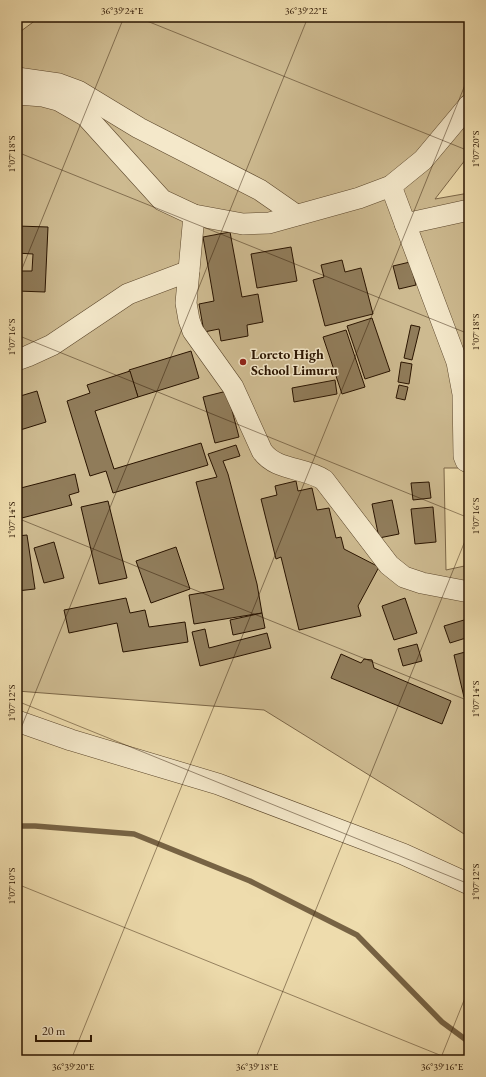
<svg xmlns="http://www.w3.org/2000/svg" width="486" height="1077" viewBox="0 0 486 1077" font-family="'EB Garamond',serif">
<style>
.green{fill:#cdba90;stroke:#7c6748}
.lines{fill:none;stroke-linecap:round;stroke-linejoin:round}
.stream{stroke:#776344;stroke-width:5.5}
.building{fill:#907c5a;stroke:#2a1400}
.minor-casing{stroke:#5b462b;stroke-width:22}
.minor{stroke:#f4e8ca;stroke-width:21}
.ticks{fill:none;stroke:#2a1400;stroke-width:1;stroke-opacity:0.45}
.poi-dot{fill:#8f2418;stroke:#f4e8ca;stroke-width:1.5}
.labels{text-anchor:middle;stroke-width:3;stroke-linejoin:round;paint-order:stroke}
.poi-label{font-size:14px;font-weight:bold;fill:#2a1400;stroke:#f4e8ca;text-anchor:start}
.neatline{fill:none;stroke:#2a1400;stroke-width:1.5}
.ticks-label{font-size:10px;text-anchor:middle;fill:#2a1400}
</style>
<rect width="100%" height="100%" fill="#eedcad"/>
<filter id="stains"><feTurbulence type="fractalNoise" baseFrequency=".005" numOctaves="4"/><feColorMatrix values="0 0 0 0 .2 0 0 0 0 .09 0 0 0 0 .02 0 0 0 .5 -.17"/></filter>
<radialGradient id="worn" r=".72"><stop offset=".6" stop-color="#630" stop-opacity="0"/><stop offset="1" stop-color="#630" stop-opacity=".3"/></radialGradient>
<!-- green -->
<polygon class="green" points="40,17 469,17 469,155 435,199 469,193 469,468 444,468 446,570 469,565 469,837 264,710 17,691 17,34"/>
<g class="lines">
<!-- stream -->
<polyline class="stream" points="17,826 35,826 134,834 250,881 357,935 442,1022 469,1042"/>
</g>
<!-- building -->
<g class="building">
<polygon points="17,226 48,227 45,292 17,291 17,271 32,271 33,254 17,253"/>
<polygon points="230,232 242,297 258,294 263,322 247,325 248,336 221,341 219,329 204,332 199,304 214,301 203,237"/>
<polygon points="291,247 297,281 257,288 251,254"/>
<polygon points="342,260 345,272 361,268 373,314 325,326 313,280 324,277 321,265"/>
<polygon points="410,262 416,285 399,289 393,266"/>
<polygon points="372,318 390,371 365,379 347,326"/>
<polygon points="411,325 420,327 412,360 404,358"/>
<polygon points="346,330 365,387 342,394 323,337"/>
<polygon points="191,351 199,378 138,397 129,370"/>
<polygon points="401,362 412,364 409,384 398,382"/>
<polygon points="130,371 138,397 95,411 114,469 201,443 208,465 113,493 106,471 90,476 67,401 90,393 87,385"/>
<polygon points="335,380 337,394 294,402 292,388"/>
<polygon points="399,385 408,387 405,400 396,398"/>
<polygon points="37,391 46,422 17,431 17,397"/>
<polygon points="227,391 239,437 215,443 203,397"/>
<polygon points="236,445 240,456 223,461 228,474 257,584 262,613 194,624 189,595 224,589 196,482 217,477 208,454"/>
<polygon points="75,474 79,492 69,495 72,505 18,519 21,529 17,530 17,489"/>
<polygon points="296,481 298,491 312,488 317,510 329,508 336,538 341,537 344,549 379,567 358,606 361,616 299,630 281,557 276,559 261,499 277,495 275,486"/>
<polygon points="429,482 431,498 413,500 411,483"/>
<polygon points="392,500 399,534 379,538 372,504"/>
<polygon points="108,501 127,578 99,584 81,507"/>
<polygon points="433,507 436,542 415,544 411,509"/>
<polygon points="27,535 35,589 17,591 17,536"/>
<polygon points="54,542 64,578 44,583 34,548"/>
<polygon points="176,547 190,589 151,603 136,561"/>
<polygon points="126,598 130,613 145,610 149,627 185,622 188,642 123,652 117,623 69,633 64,610"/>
<polygon points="405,598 417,633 394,640 382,606"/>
<polygon points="262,613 265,628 233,635 230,620"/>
<polygon points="464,620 469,637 450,643 444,626"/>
<polygon points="205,629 209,648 267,633 271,648 200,666 192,632"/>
<polygon points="417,644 422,661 403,666 398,649"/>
<polygon points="469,651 469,696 464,697 454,655"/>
<polygon points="341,654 361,663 364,659 372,660 374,668 451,701 442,724 331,678"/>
</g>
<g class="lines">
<defs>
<g id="minor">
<polyline points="17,78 59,84 78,91 139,128 260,190 296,215"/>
<polyline points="17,94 43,96 58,100 86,116 162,200 194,215 243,224 269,223 359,198 391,186 423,160 469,105"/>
<polyline points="391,186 457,362 463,394 464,456 466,461 469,462"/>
<path d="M194 215 186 303 189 320 193 331 233 387 262 451C276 471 305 467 324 480L389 565 404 577 422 583 469 592"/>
<polyline points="405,224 469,210"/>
<polyline points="17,360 28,356 52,345 128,294 189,271"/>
<polyline points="17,721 71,740 218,784 403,854 469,884"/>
</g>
</defs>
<!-- minor casing -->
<use href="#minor" class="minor-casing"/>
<!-- minor -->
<use href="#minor" class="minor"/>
</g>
<!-- ticks -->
<path class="ticks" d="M137 17 469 151M17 152 469 334M17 281 124 17M17 335 469 518M17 518 469 701M17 701 469 884M17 738 308 17M17 884 452 1060M71 1060 469 75M255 1060 469 531M440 1060 469 988"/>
<!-- markers -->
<circle class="poi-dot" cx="243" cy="362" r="4"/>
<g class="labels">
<!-- poi labels -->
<g class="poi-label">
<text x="251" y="359">Loreto High<tspan x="251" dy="16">School Limuru</tspan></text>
</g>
</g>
<!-- margin -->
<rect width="486" height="1077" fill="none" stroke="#eedcad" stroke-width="44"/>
<!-- scale -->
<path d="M36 1035v6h55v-6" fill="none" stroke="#2a1400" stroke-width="2"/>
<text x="42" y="1035" font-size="12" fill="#2a1400" stroke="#f4e8ca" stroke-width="3" paint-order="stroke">20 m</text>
<rect x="22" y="22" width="442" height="1033" class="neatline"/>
<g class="ticks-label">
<text x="122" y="14">36°39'24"E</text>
<text x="306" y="14">36°39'22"E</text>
<text transform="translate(475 149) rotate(-90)" y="4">1°07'20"S</text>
<text transform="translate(11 154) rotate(-90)" y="4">1°07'18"S</text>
<text transform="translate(475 332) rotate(-90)" y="4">1°07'18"S</text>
<text transform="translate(11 337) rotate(-90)" y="4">1°07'16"S</text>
<text transform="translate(475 516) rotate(-90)" y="4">1°07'16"S</text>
<text transform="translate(11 520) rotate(-90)" y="4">1°07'14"S</text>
<text transform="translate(475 699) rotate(-90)" y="4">1°07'14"S</text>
<text transform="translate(11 703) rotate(-90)" y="4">1°07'12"S</text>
<text transform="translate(475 882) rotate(-90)" y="4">1°07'12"S</text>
<text transform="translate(11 886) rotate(-90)" y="4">1°07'10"S</text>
<text x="73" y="1070">36°39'20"E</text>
<text x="257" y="1070">36°39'18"E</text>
<text x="442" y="1070">36°39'16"E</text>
</g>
<rect width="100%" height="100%" filter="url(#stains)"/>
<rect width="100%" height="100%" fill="url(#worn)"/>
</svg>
